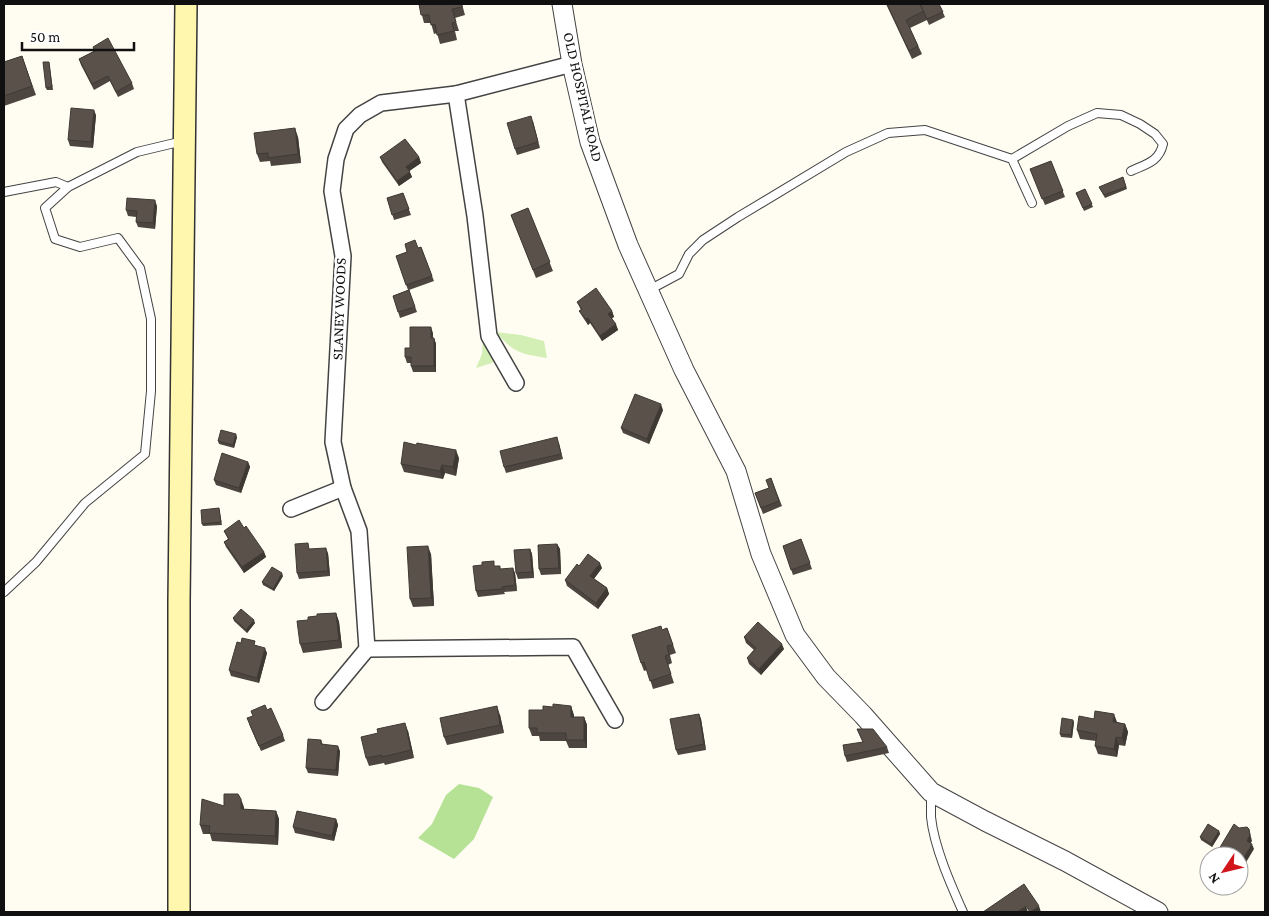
<svg xmlns="http://www.w3.org/2000/svg" width="1269" height="916" viewBox="0 0 1269 916" font-family="'Crimson Pro',serif">
<style>
.green{fill:#d3efb6}
.forest{fill:#b5e294}
.lines{fill:none;stroke-linecap:round;stroke-linejoin:round}
.service-casing{stroke:#434343;stroke-width:10}
.minor-casing{stroke:#434343;stroke-width:18}
.tertiary-casing{stroke:#434343;stroke-width:21}
.secondary-casing{stroke:#323232;stroke-width:24}
.service{stroke:#fff;stroke-width:8}
.minor{stroke:#fff;stroke-width:15}
.tertiary{stroke:#fff;stroke-width:19}
.secondary{stroke:#fff7ad;stroke-width:21}
.wall{fill:#4d4640}
.shaded-wall{fill:#3f3934}
.building{fill:#5a514b;stroke:#3f3934}
.labels{text-anchor:middle;stroke-width:5;stroke-linejoin:round;paint-order:stroke}
.street-label{font-size:15px;fill:#101010;stroke:#fff}
</style>
<rect width="100%" height="100%" fill="#fffdf2"/>
<!-- green -->
<g class="green">
<path d="M496 332 521 335 544 341 547 358C520 354 514 353 496 332Z"/>
<polygon points="483,336 495,358 492,363 476,368 482,354"/>
</g>
<!-- forest -->
<polygon class="forest" points="459,784 479,788 493,797 474,839 454,859 418,838 432,824 446,795"/>
<g class="lines">
<defs>
<g id="service">
<path d="M1012 159 1068 126 1097 113 1121 115 1140 124 1155 134 1163 144C1159 162 1146 164 1131 171"/>
<polyline points="4,192 56,182 68,187"/>
<polyline points="649,290 679,274 689,254 703,240 738,217 846,152 888,133 925,130 1012,159 1032,203"/>
<polyline points="4,592 36,562 85,503 145,454 151,391 151,319 140,268 118,238 80,247 55,239 45,208 68,187 137,152 183,141"/>
<path d="M931 794C931 801 931 809 931 817 934 847 951 885 963 912"/>
</g>
<g id="minor">
<polyline points="572,64 456,94 381,103 360,115 346,129 336,159 332,191 343,256 333,442 343,488 359,531 367,649 573,647 615,720"/>
<polyline points="456,94 475,216 489,336 516,383"/>
<polyline points="291,509 343,488"/>
<polyline points="323,702 367,649"/>
</g>
<polyline id="tertiary" points="562,4 572,64 590,142 628,245 684,370 736,471 761,554 795,635 826,677 863,715 931,792 985,821 1065,861 1158,912"/>
<polyline id="secondary" points="179,912 179,602 186,4"/>
</defs>
<!-- service casing -->
<use href="#service" class="service-casing"/>
<!-- minor casing -->
<use href="#minor" class="minor-casing"/>
<!-- tertiary casing -->
<use href="#tertiary" class="tertiary-casing"/>
<!-- secondary casing -->
<use href="#secondary" class="secondary-casing"/>
<!-- service -->
<use href="#service" class="service"/>
<!-- minor -->
<use href="#minor" class="minor"/>
<!-- tertiary -->
<use href="#tertiary" class="tertiary"/>
<!-- secondary -->
<use href="#secondary" class="secondary"/>
</g>
<!-- wall -->
<g class="wall">
<polygon points="419,4 462,4 465,15 455,18 459,31 455,31 457,40 440,44 437,33 434,34 431,23 424,23"/>
<polygon points="886,4 939,4 945,17 929,25 926,18 927,20 910,28 922,54 912,59"/>
<polygon points="93,47 132,83 134,89 118,97 110,81 94,90 81,65 79,59 94,51"/>
<polygon points="22,56 36,95 4,106 4,62"/>
<polygon points="49,62 53,90 47,90 46,88"/>
<polygon points="96,115 93,148 70,146 68,140"/>
<polygon points="533,121 540,148 517,155 515,149"/>
<polygon points="298,137 301,163 271,166 270,161 260,162 257,154"/>
<polygon points="380,157 419,157 421,163 409,171 412,177 399,186 382,162"/>
<polygon points="1051,161 1065,197 1045,205 1030,169"/>
<polygon points="1124,180 1127,189 1105,198 1099,187"/>
<polygon points="1085,189 1093,207 1084,211 1076,193"/>
<polygon points="403,193 411,215 394,220 387,198"/>
<polygon points="157,206 155,229 138,227 136,222 136,217 128,216 126,210"/>
<polygon points="528,208 553,271 536,278 511,215"/>
<polygon points="421,247 434,281 409,290 417,312 400,318 393,296 408,290 396,256"/>
<polygon points="577,302 612,311 614,317 612,318 618,330 602,341 590,323 588,325 582,316 579,311 581,310"/>
<polygon points="433,333 433,338 434,338 436,344 436,372 413,372 411,366 411,363 407,363 405,357 410,348"/>
<polygon points="663,410 649,444 623,433 621,428"/>
<polygon points="237,437 234,448 219,444 218,441"/>
<polygon points="559,443 563,459 506,473 504,467"/>
<polygon points="459,458 456,476 445,473 443,479 404,472 401,464"/>
<polygon points="248,462 250,467 241,493 216,485 214,480"/>
<polygon points="771,478 782,506 763,514 755,493 769,488"/>
<polygon points="219,508 222,525 203,526 202,524"/>
<polygon points="244,528 264,552 266,557 244,573 226,547 224,542 228,539 224,531"/>
<polygon points="801,539 812,569 793,575 783,546"/>
<polygon points="557,544 560,549 561,574 541,575 539,569"/>
<polygon points="530,549 532,554 534,578 518,579 516,573"/>
<polygon points="328,553 330,576 299,579 297,573"/>
<polygon points="431,554 434,606 413,607 410,599"/>
<polygon points="496,566 501,569 515,573 517,591 504,592 505,594 478,597 476,591"/>
<polygon points="579,566 602,568 594,579 607,588 609,594 598,609 567,586 565,580"/>
<polygon points="283,576 274,591 263,585 262,582"/>
<polygon points="336,613 339,622 342,648 303,653 300,644 308,620"/>
<polygon points="233,618 255,623 247,633 234,621"/>
<polygon points="667,628 676,653 670,655 672,663 668,665 674,683 653,689 647,670 644,671 641,663 662,630"/>
<polygon points="744,637 784,649 761,675 749,664 747,658 754,650 746,643"/>
<polygon points="256,645 267,653 259,683 231,676 229,670"/>
<polygon points="571,706 574,717 584,717 587,725 587,748 569,748 566,741 540,741 539,736 532,736 529,728 543,710"/>
<polygon points="699,714 701,719 706,750 678,755 676,750"/>
<polygon points="500,715 504,733 447,745 444,737"/>
<polygon points="1074,722 1072,738 1061,737 1060,734"/>
<polygon points="1117,722 1125,724 1128,732 1125,746 1119,745 1117,757 1098,754 1095,746 1096,741 1080,739 1077,730"/>
<polygon points="249,724 283,735 285,741 261,751"/>
<polygon points="857,729 887,747 889,753 847,762 845,756 863,742"/>
<polygon points="408,731 414,758 385,765 384,763 369,766 366,758"/>
<polygon points="321,740 323,745 340,751 338,776 308,773 306,768"/>
<polygon points="224,806 244,807 244,809 276,811 279,819 278,845 212,841 210,834 203,834 200,825"/>
<polygon points="336,819 338,825 334,841 295,833 293,827"/>
<polygon points="1219,831 1220,834 1212,847 1201,840 1200,837"/>
</g>
<!-- shaded-wall -->
<g class="shaded-wall">
<polygon points="94,110 96,115 93,148 91,142"/>
<polygon points="295,128 298,137 301,163 298,154"/>
<polygon points="419,157 421,163 408,172 406,167"/>
<polygon points="410,172 412,177 399,186 397,181"/>
<polygon points="155,200 157,206 155,229 153,223"/>
<polygon points="612,311 614,317 610,319 608,314"/>
<polygon points="588,318 590,323 588,325 586,319"/>
<polygon points="616,324 618,330 602,341 600,336"/>
<polygon points="431,327 433,333 433,344 431,338"/>
<polygon points="434,338 436,344 436,372 434,366"/>
<polygon points="661,404 663,410 649,444 647,439"/>
<polygon points="236,434 237,437 234,448 233,445"/>
<polygon points="456,450 459,458 456,476 453,467"/>
<polygon points="248,462 250,467 241,493 239,488"/>
<polygon points="442,465 445,473 443,479 440,471"/>
<polygon points="557,544 560,549 561,574 559,568"/>
<polygon points="428,546 431,554 434,606 431,598"/>
<polygon points="326,548 328,553 330,576 328,571"/>
<polygon points="530,549 532,554 534,578 532,572"/>
<polygon points="264,552 266,557 244,573 242,567"/>
<polygon points="600,563 602,568 592,581 590,576"/>
<polygon points="513,568 515,573 517,591 515,585"/>
<polygon points="282,573 283,576 274,591 273,589"/>
<polygon points="607,588 609,594 598,609 596,603"/>
<polygon points="336,613 339,622 342,648 339,640"/>
<polygon points="254,620 255,623 247,633 246,630"/>
<polygon points="782,644 784,649 761,675 759,669"/>
<polygon points="265,648 267,653 259,683 257,678"/>
<polygon points="497,706 500,715 504,733 500,725"/>
<polygon points="571,706 574,715 574,725 571,717"/>
<polygon points="699,714 701,719 706,750 704,744"/>
<polygon points="1114,714 1117,722 1113,722"/>
<polygon points="584,717 587,725 587,748 584,740"/>
<polygon points="1073,720 1074,722 1072,738 1071,735"/>
<polygon points="405,723 408,731 414,758 411,750"/>
<polygon points="1125,724 1128,732 1125,746 1122,738"/>
<polygon points="1116,737 1119,745 1117,757 1114,749"/>
<polygon points="338,746 340,751 338,776 336,770"/>
<polygon points="241,799 244,807 244,817 241,809"/>
<polygon points="276,811 279,819 278,845 275,836"/>
<polygon points="336,819 338,825 334,841 332,836"/>
<polygon points="1249,829 1252,841 1249,846 1247,841"/>
<polygon points="1219,831 1220,834 1212,847 1211,844"/>
<polygon points="1252,844 1254,849 1239,874 1239,865"/>
<polygon points="1026,906 1028,912 1017,912"/>
<polygon points="1039,906 1041,912 1030,912"/>
</g>
<!-- building -->
<g class="building">
<polygon points="419,4 462,4 462,7 452,9 456,22 452,23 454,31 437,35 435,24 431,25 429,15 421,15"/>
<polygon points="887,4 920,4 924,11 906,20 918,46 909,51"/>
<polygon points="920,4 939,4 943,12 927,19"/>
<polygon points="108,38 132,83 116,92 108,76 92,84 79,59 95,51 93,47"/>
<polygon points="22,56 32,86 4,96 4,62"/>
<polygon points="43,62 49,62 52,87 46,88"/>
<polygon points="71,108 94,110 91,142 68,140"/>
<polygon points="531,116 538,142 515,149 507,123"/>
<polygon points="295,128 298,154 268,158 268,153 257,154 254,133"/>
<polygon points="405,139 419,157 406,167 410,172 397,181 380,157"/>
<polygon points="1051,161 1063,191 1042,199 1030,169"/>
<polygon points="1123,177 1126,187 1104,195 1099,187"/>
<polygon points="1085,189 1092,204 1083,208 1076,193"/>
<polygon points="403,193 409,209 392,215 387,198"/>
<polygon points="127,198 155,200 153,223 136,222 137,211 126,210"/>
<polygon points="528,208 550,262 533,270 511,215"/>
<polygon points="415,240 418,248 421,247 432,276 406,285 396,256 407,252 405,244"/>
<polygon points="596,288 612,311 608,314 616,324 600,336 588,318 586,319 579,311 582,309 577,302"/>
<polygon points="409,290 415,307 398,312 393,296"/>
<polygon points="410,327 431,327 431,338 434,338 434,366 411,366 411,357 405,357 405,348 410,348"/>
<polygon points="635,394 661,404 647,439 621,428"/>
<polygon points="221,430 236,434 233,445 218,441"/>
<polygon points="557,437 561,454 504,467 500,451"/>
<polygon points="404,442 416,445 417,443 456,450 453,467 442,465 440,471 401,464"/>
<polygon points="222,453 248,462 239,488 214,480"/>
<polygon points="771,478 779,501 761,508 755,493 769,488 766,480"/>
<polygon points="219,508 221,522 202,524 201,510"/>
<polygon points="239,520 244,528 246,526 264,552 242,567 224,542 229,539 224,531"/>
<polygon points="801,539 810,563 791,570 783,546"/>
<polygon points="308,543 309,549 326,548 328,571 297,573 295,544"/>
<polygon points="557,544 559,568 539,569 538,545"/>
<polygon points="428,546 431,598 410,599 407,547"/>
<polygon points="530,549 532,572 516,573 514,550"/>
<polygon points="588,554 600,563 590,576 607,588 596,603 565,580 577,564 579,566"/>
<polygon points="494,561 494,566 500,566 500,569 513,568 515,585 502,587 503,589 476,591 473,566 482,565 482,562"/>
<polygon points="272,567 282,573 273,589 262,582"/>
<polygon points="241,609 254,620 246,630 233,618"/>
<polygon points="336,613 339,640 300,644 297,621 308,620 308,617 317,616 317,614"/>
<polygon points="758,622 782,644 759,669 747,658 756,648 744,637"/>
<polygon points="661,626 662,630 667,628 673,645 667,646 669,655 665,656 671,674 650,681 644,662 641,663 632,635"/>
<polygon points="242,638 255,641 254,645 265,648 257,678 229,670 237,642 241,643"/>
<polygon points="553,704 571,706 571,717 584,717 584,740 566,740 566,733 537,733 537,728 529,728 529,710 543,710 543,706 553,707"/>
<polygon points="265,705 267,710 271,708 283,735 259,746 247,718 253,716 251,711"/>
<polygon points="497,706 500,725 444,737 440,718"/>
<polygon points="1095,711 1114,714 1113,722 1125,724 1122,738 1116,737 1114,749 1095,746 1097,734 1077,730 1079,716 1094,719"/>
<polygon points="699,714 704,744 676,750 670,719"/>
<polygon points="1062,718 1073,720 1071,735 1060,734"/>
<polygon points="405,723 411,750 382,757 382,755 366,758 361,737 378,733 377,729"/>
<polygon points="857,729 873,729 887,747 845,756 843,745 863,742"/>
<polygon points="308,739 321,740 321,744 338,746 336,770 306,768"/>
<polygon points="224,794 238,794 241,799 241,809 276,811 275,836 209,833 210,826 200,825 202,799 224,806"/>
<polygon points="297,811 336,819 332,836 293,827"/>
<polygon points="1208,824 1219,831 1211,844 1200,837"/>
<polygon points="1234,824 1239,828 1247,827 1249,829 1250,835 1247,841 1252,844 1239,865 1239,856 1220,856 1216,854"/>
<polygon points="1024,884 1039,906 1030,912 1026,906 1017,912 983,912"/>
</g>
<g class="labels">
<!-- street labels -->
<g class="street-label">
<text transform="translate(583 97) rotate(77)" y="5">OLD HOSPITAL ROAD</text>
<text transform="translate(339 309) rotate(-88)" y="5">SLANEY WOODS</text>
</g>
</g>
<!-- border -->
<rect width="1269" height="916" fill="none" stroke="#101010" stroke-width="10"/>
<!-- north arrow -->
<g transform="translate(1224 871) rotate(235)"><circle r="24" fill="#ffffff" stroke="#9f9f9f"/>
<path d="M0-4L9 19L0 12L-9 19Z" fill="#d1161c"/>
<text y="-8" font-size="14" font-weight="bold" text-anchor="middle" fill="#101010">N</text>
</g>
<!-- scale -->
<path d="M22 42v8h112v-8" fill="none" stroke="#101010" stroke-width="2.5"/>
<text x="30" y="42" font-size="15" fill="#101010" stroke="#ffffff" stroke-width="4" paint-order="stroke">50 m</text>
</svg>
